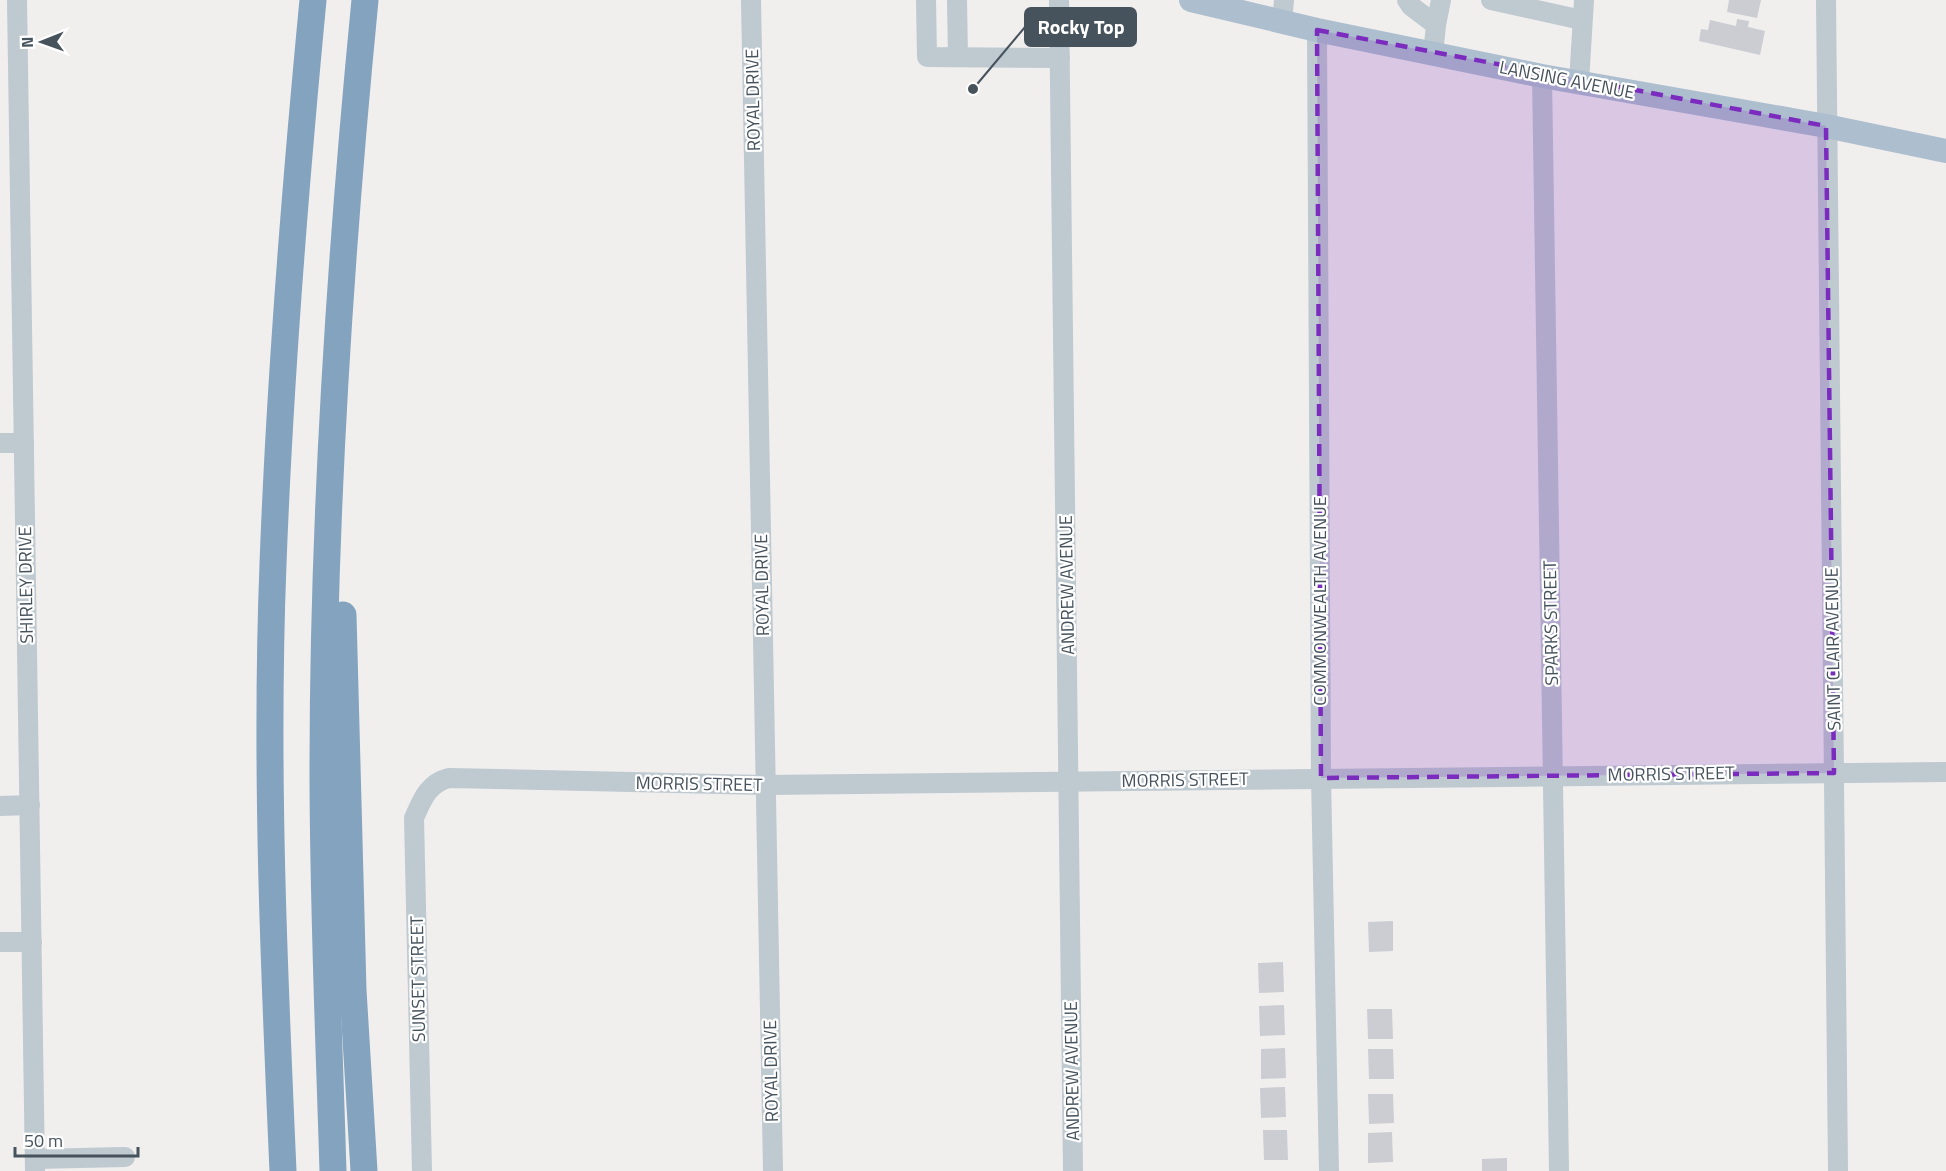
<svg xmlns="http://www.w3.org/2000/svg" width="1946" height="1171" viewBox="0 0 1946 1171" font-family="'Titillium Web',sans-serif">
<style>
.building{fill:#cbcdd3}
.lines{fill:none;stroke-linecap:round;stroke-linejoin:round}
.minor{stroke:#bec9d0;stroke-width:20}
.major{stroke:#adbfce;stroke-width:24}
.highway{stroke:#84a3be;stroke-width:27}
.marked{fill:#7b2cbf;fill-opacity:0.2;stroke:#7b2cbf;stroke-width:4.5;stroke-dasharray:12 8;stroke-linejoin:round}
.labels{text-anchor:middle;stroke-width:4.5;stroke-linejoin:round;paint-order:stroke}
.street-label{font-size:18px;fill:#46525c;stroke:#fff}
.leader{fill:none;stroke:#46525c;stroke-width:2}
.callout-dot{fill:#46525c;stroke:#fff;stroke-width:2}
.callout{fill:#46525c;stroke:#46525c;stroke-width:2}
.callout-label{font-size:20px;text-anchor:middle;font-weight:bold;fill:#fff}
</style>
<rect width="100%" height="100%" fill="#f1eeee"/>
<!-- building -->
<g class="building">
<polygon points="1729,0 1761,0 1757,18 1727,12"/>
<polygon points="1737,19 1749,21 1748,27 1765,31 1760,55 1699,41 1701,29 1708,30 1710,20 1736,26"/>
<polygon points="1393,921 1393,951 1369,952 1368,922"/>
<polygon points="1283,962 1284,992 1259,993 1258,963"/>
<polygon points="1284,1005 1285,1035 1260,1036 1259,1006"/>
<polygon points="1367,1009 1392,1009 1393,1039 1368,1039"/>
<polygon points="1285,1048 1286,1078 1261,1079 1261,1049"/>
<polygon points="1368,1049 1393,1049 1394,1079 1369,1079"/>
<polygon points="1285,1087 1286,1117 1261,1118 1260,1088"/>
<polygon points="1368,1094 1393,1094 1394,1123 1369,1124"/>
<polygon points="1263,1130 1287,1130 1288,1160 1264,1160"/>
<polygon points="1392,1132 1393,1162 1368,1163 1368,1133"/>
<polygon points="1507,1158 1507,1171 1482,1171 1482,1159"/>
</g>
<g class="lines">
<!-- minor -->
<g class="minor">
<polyline points="17,0 35,1171"/>
<polyline points="751,0 773,1171"/>
<polyline points="926,0 927,57 1060,58"/>
<polyline points="957,0 958,57"/>
<polyline points="1059,0 1073,1171"/>
<polyline points="1407,0 1411,6 1436,25 1433,54"/>
<polyline points="1491,0 1582,20"/>
<polyline points="1826,0 1838,1171"/>
<polyline points="1282,22 1284,0"/>
<polyline points="1436,25 1441,0"/>
<polyline points="1317,30 1321,778 1329,1171"/>
<polyline points="1542,76 1559,1171"/>
<polyline points="1579,82 1584,0"/>
<polyline points="0,443 24,443"/>
<polyline points="0,806 30,805"/>
<polyline points="0,942 32,942"/>
<polyline points="35,1159 125,1157"/>
<path d="M422 1171 414 818C422 800 428 783 449 778L766 785 1946 772"/>
</g>
<!-- major -->
<polyline class="major" points="1191,0 1317,30 1542,76 1826,126 1946,151"/>
<!-- highway -->
<g class="highway">
<polyline points="343,615 353,990 364,1171"/>
<path d="M283 1171C274 969 265 766 273 564 280 376 295 188 313 0"/>
<path d="M333 1171C329 1038 323 904 323 770 323 513 340 256 365 0"/>
</g>
</g>
<!-- marked area -->
<path class="marked" d="M1317 30 1826 126 1834 773 1321 778Z"/>
<g class="labels">
<!-- street labels -->
<g class="street-label">
<text transform="translate(1567 80) rotate(11)" y="6">LANSING AVENUE</text>
<text transform="translate(753 100) rotate(-91)" y="6">ROYAL DRIVE</text>
<text transform="translate(26 585) rotate(-91)" y="6">SHIRLEY DRIVE</text>
<text transform="translate(762 585) rotate(-91)" y="6">ROYAL DRIVE</text>
<text transform="translate(1067 585) rotate(-91)" y="6">ANDREW AVENUE</text>
<text transform="translate(1320 601) rotate(-90)" y="6">COMMONWEALTH AVENUE</text>
<text transform="translate(1551 623) rotate(-91)" y="6">SPARKS STREET</text>
<text transform="translate(1833 649) rotate(-91)" y="6">SAINT CLAIR AVENUE</text>
<text transform="translate(1671 774) rotate(-1)" y="6">MORRIS STREET</text>
<text transform="translate(1185 780) rotate(-1)" y="6">MORRIS STREET</text>
<text transform="translate(699 784) rotate(1)" y="6">MORRIS STREET</text>
<text transform="translate(418 979) rotate(-91)" y="6">SUNSET STREET</text>
<text transform="translate(771 1071) rotate(-91)" y="6">ROYAL DRIVE</text>
<text transform="translate(1072 1071) rotate(-91)" y="6">ANDREW AVENUE</text>
</g>
</g>
<!-- callouts -->
<path class="leader" d="M973 89L1025 27"/>
<circle class="callout-dot" cx="973" cy="89" r="6"/>
<rect class="callout" x="1025" y="8" width="111" height="38" rx="6"/>
<g class="callout-label">
<text x="1081" y="34">Rocky Top</text>
</g>
<!-- north arrow -->
<g transform="translate(42 42) rotate(269)" stroke="#ffffff" stroke-width="4.5" paint-order="stroke">
<path d="M0-4.5L10 22L0 15L-10 22Z" fill="#46525c"/>
<text y="-9" font-size="16" font-weight="bold" text-anchor="middle" fill="#46525c">N</text>
</g>
<!-- scale -->
<path d="M15 1147v9h123v-9" fill="none" stroke="#46525c" stroke-width="3"/>
<text x="24" y="1147" font-size="18" fill="#46525c" stroke="#ffffff" stroke-width="4.5" paint-order="stroke">50 m</text>
</svg>
